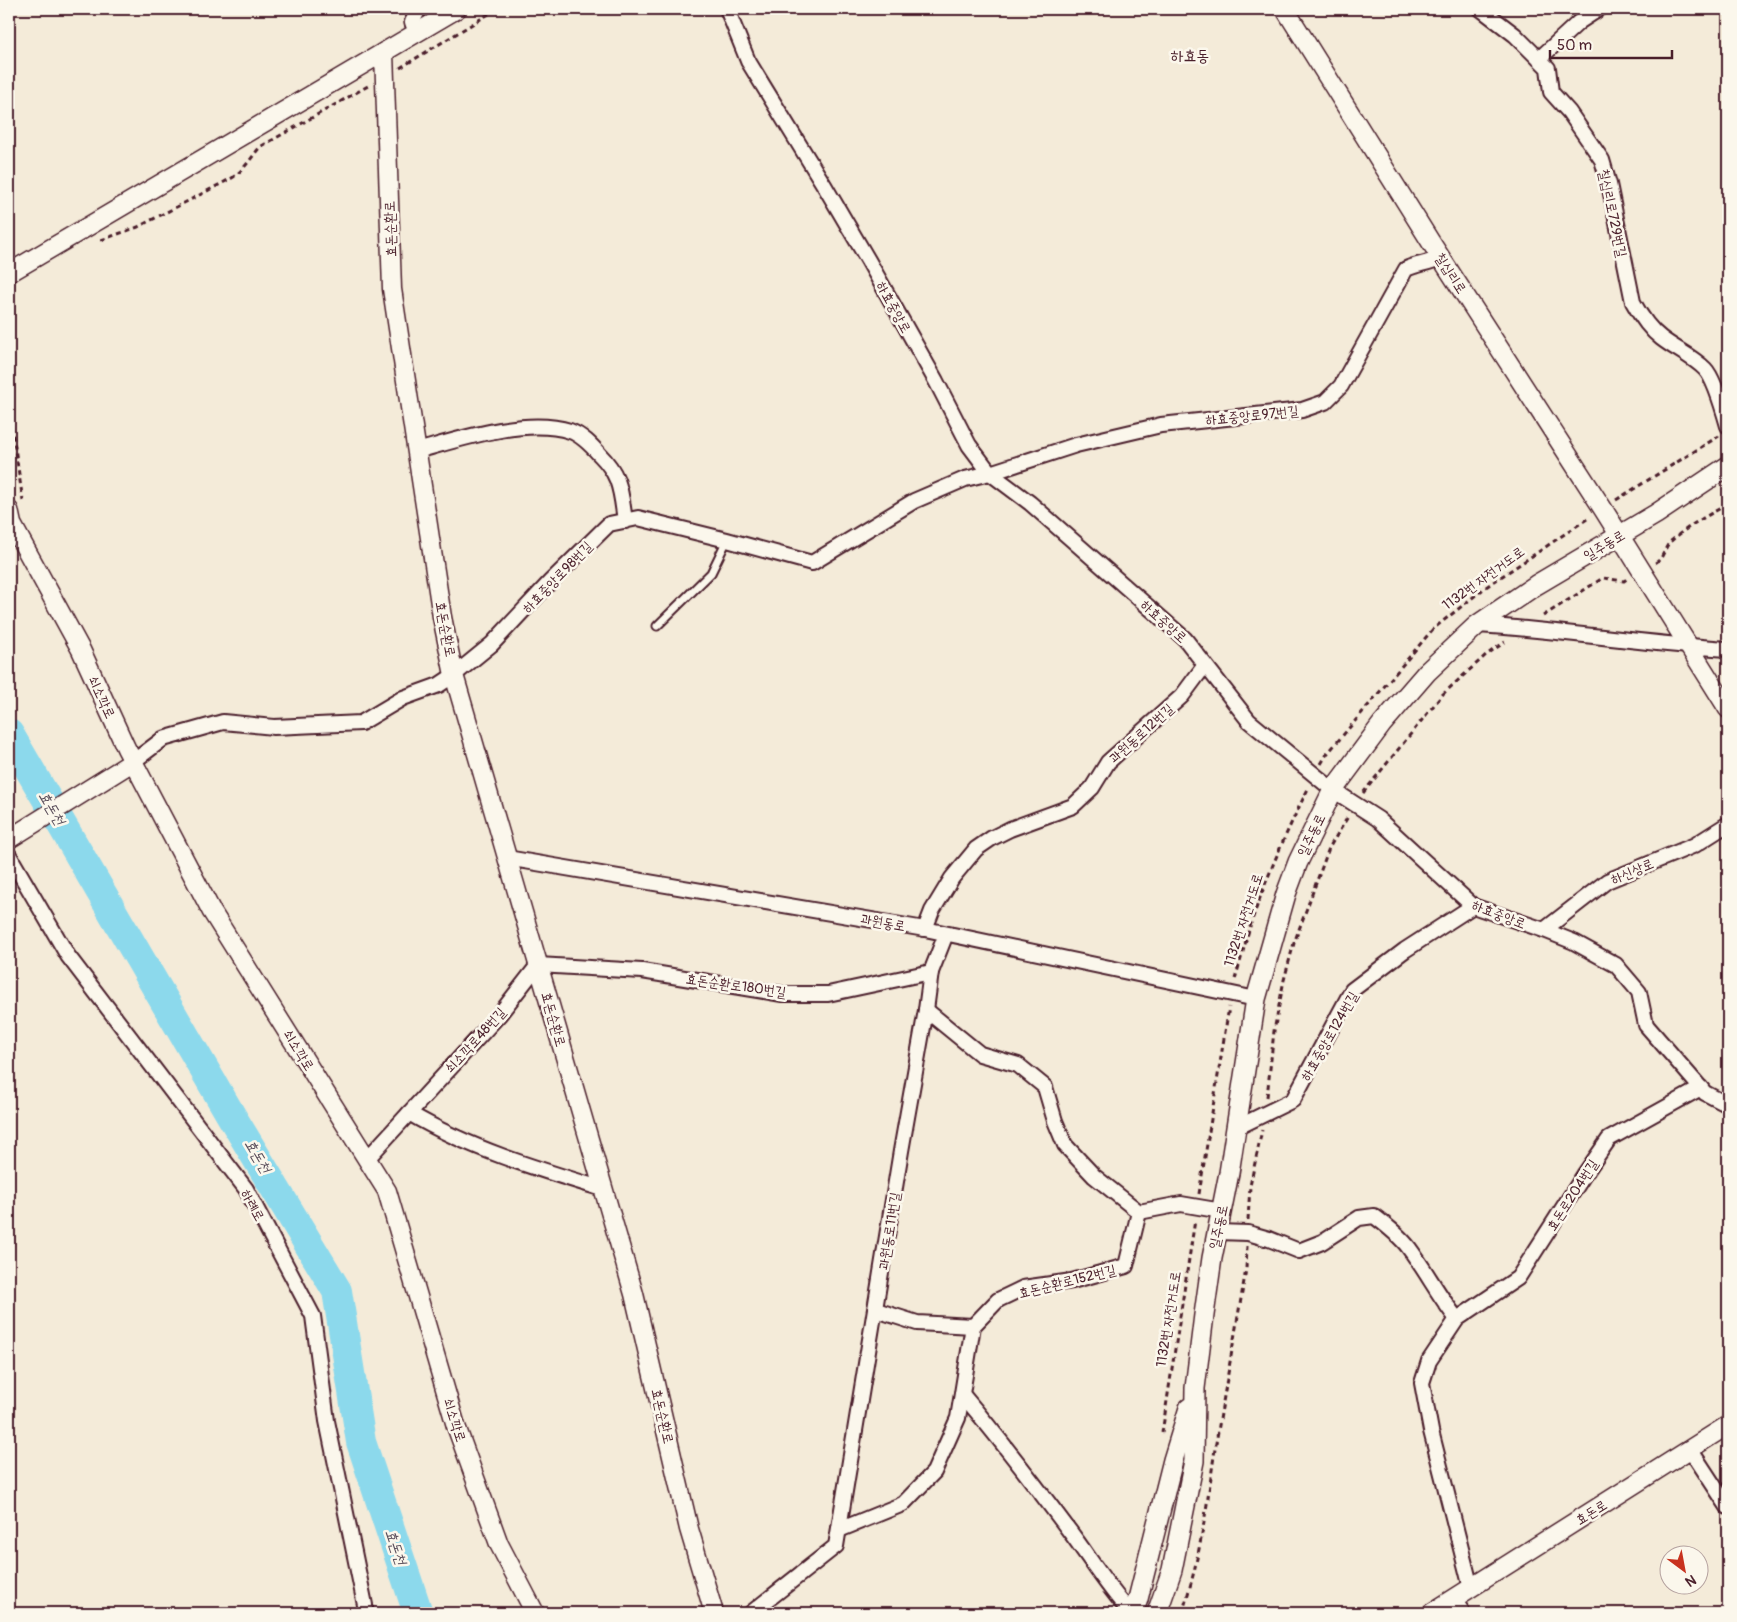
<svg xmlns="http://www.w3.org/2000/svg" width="1737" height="1622" viewBox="0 0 1737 1622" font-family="Pangolin,'Poor Story',sans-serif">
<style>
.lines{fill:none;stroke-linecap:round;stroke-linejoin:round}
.river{stroke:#8cd9ec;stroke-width:30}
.service-casing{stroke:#4a1f2b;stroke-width:11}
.minor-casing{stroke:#4a1f2b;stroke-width:18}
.tertiary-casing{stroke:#4a1f2b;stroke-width:21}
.secondary-casing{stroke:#4a1f2b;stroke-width:22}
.path{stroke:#4a1f2b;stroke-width:3;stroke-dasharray:5 4;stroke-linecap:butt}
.service{stroke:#fbf7ec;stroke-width:7}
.minor{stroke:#fbf7ec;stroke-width:14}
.tertiary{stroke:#fbf7ec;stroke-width:18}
.secondary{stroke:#fbf7ec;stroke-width:19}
.labels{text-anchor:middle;stroke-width:5;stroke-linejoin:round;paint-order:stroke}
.street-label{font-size:14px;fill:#4a1f2b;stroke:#fbf7ec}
.water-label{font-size:15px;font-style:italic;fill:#5a4e5b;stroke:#fbf7ec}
.quarter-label{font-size:16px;fill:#4a1f2b;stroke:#fbf7ec}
</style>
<rect width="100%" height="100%" fill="#f4ebd9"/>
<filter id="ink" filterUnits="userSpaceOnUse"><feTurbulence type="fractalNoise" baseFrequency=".02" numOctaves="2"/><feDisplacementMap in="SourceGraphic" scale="10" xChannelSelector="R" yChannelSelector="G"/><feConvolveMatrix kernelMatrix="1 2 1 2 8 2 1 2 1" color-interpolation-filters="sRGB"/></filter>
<g filter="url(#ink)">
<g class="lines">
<!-- river -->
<polyline class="river" points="9,734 232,1117 337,1291 361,1442 418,1613"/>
<defs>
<polyline id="service" points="657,626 711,573 727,540"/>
<g id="minor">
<polyline points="727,9 748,61 824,185 868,260 936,381 969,445 990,473 1030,503 1185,639 1249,721 1333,790 1378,819 1473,906 1544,930 1574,942 1616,965 1639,992 1646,1025 1705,1093 1728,1105"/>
<path d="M1481 9 1515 35 1548 68 1551 92 1569 112 1602 160 1609 184 1633 302C1640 315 1648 328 1661 338 1675 349 1692 356 1705 369 1714 378 1724 412 1728 426"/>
<polyline points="416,33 412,22 419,9"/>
<polyline points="1539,59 1579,22 1599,9"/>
<path d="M417 451C460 439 526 417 570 431 582 435 592 446 600 455 607 462 613 470 617 480 622 493 623 508 625 521"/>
<path d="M1477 625C1561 630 1644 644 1728 649"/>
<path d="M134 761 163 739 223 722 274 727 361 723 403 698 439 685 454 675 492 644 550 582 609 524 638 518 727 540 812 563 914 501 965 479 990 473 1076 445 1161 425 1302 410 1325 402 1341 386 1406 269C1419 263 1428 264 1441 257"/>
<polyline points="9,855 68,956 246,1189 313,1316 327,1421 365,1605 365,1613"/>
<polyline points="507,858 925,929 1256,999"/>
<polyline points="925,929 932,911 952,878 976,849 992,838 1010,829 1073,806 1092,788 1108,762 1182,696 1205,665"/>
<polyline points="1544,930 1607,881 1695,845 1728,824"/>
<polyline points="926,1010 980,1054 1018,1065 1045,1087 1055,1121 1065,1145 1094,1176 1139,1212 1181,1204 1222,1211"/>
<path d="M409 1113C468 1148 537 1169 603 1189"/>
<polyline points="1236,1128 1293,1100 1352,990 1405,950 1473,906"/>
<polyline points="367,1159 499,1015 538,965 642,971 782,994 828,994 931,972"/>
<path d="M1218 1232 1248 1233 1269 1239 1299 1251 1322 1242 1359 1218 1374 1216C1386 1225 1400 1236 1409 1248 1426 1271 1439 1296 1457 1319"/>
<polyline points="876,1310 917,1323 973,1326"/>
<path d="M962 1394C1000 1439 1036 1486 1071 1533 1091 1560 1108 1588 1131 1613"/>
<polyline points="1690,1449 1728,1507"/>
<polyline points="839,1530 903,1504 934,1472 958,1418 973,1326 998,1300 1023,1288 1072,1281 1126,1266 1139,1212"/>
<polyline points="1471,1588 1431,1431 1422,1383 1429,1361 1457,1319 1518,1278 1584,1175 1609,1139 1701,1088"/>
<polyline points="1454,1599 1463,1613"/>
<polyline points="751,1613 836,1546 901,1151 926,1010 931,972 946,934"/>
</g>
<g id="tertiary">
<polyline points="1285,9 1432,244 1603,509 1728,709"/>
<polyline points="384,52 392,289 442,617 454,675 634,1294 689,1529 714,1613"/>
<polyline points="9,273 457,9"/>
<polyline points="9,510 12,524 81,650 126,748 212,912 387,1191 456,1426 499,1544 535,1613"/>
<polyline points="9,839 134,761"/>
<polyline points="1431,1613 1728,1425"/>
</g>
<g id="secondary">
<polyline points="1133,1613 1138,1599 1173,1460 1189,1408"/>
<polyline points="1157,1613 1172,1570 1194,1461 1195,1388 1204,1315 1212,1258 1229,1173 1256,999 1286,894 1298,862 1314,829 1333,790 1382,724 1427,672 1477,625 1536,585 1656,514 1728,466"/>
</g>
</defs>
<!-- service casing -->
<use href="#service" class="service-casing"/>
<!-- minor casing -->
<use href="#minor" class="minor-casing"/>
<!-- tertiary casing -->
<use href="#tertiary" class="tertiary-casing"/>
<!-- secondary casing -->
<use href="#secondary" class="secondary-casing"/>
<!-- path -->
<g class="path">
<polyline points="400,68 497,9"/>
<path d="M101 240 138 227 232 178C244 170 251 158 260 147L368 86"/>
<polyline points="9,408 23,501"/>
<polyline points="1616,500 1719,436"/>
<path d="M1655 563C1664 559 1664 547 1671 541 1688 526 1708 515 1728 504"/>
<polyline points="1543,616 1603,578 1624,581 1628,578"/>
<polyline points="1321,764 1327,754 1433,629 1486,587 1590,517"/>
<polyline points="1363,793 1443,694 1486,655 1505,642"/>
<path d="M1235 979C1241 960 1246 939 1252 920 1268 874 1287 830 1309 787"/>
<polyline points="1267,1097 1274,1031 1284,980 1294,943 1329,848 1349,815"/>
<polyline points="1199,1194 1229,1007"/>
<polyline points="1248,1220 1250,1186 1262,1130"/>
<polyline points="1162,1433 1195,1220"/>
<path d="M1182 1613C1200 1560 1207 1505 1215 1449 1225 1389 1236 1329 1246 1269L1247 1246"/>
</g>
<!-- service -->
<use href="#service" class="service"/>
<!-- minor -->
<use href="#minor" class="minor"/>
<!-- tertiary -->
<use href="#tertiary" class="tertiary"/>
<!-- secondary -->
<use href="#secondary" class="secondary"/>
</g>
</g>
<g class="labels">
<!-- street labels -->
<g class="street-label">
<text transform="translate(1613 213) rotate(78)" y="5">칠십리로729번길</text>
<text transform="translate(390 229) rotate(-92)" y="5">효돈순환로</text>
<text transform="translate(1451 273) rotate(57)" y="5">칠십리로</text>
<text transform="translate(894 307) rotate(61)" y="5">하효중앙로</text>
<text transform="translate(1252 415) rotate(-6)" y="5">하효중앙로97번길</text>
<text transform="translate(1604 545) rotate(-31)" y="5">일주동로</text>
<text transform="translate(557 577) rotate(-46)" y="5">하효중앙로98번길</text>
<text transform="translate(1483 578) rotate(-36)" y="5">1132번 자전거도로</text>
<text transform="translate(1164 621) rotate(42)" y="5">하효중앙로</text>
<text transform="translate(446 629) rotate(79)" y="5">효돈순환로</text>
<text transform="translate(102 697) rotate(65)" y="5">쇠소깍로</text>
<text transform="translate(1141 733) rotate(-42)" y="5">과원동로12번길</text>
<text transform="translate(1311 835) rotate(-64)" y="5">일주동로</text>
<text transform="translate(1632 871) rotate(-23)" y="5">하신상로</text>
<text transform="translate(1499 914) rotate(21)" y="5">하효중앙로</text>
<text transform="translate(1243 920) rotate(-72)" y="5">1132번 자전거도로</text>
<text transform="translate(883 922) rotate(10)" y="5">과원동로</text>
<text transform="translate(736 985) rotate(8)" y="5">효돈순환로180번길</text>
<text transform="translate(554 1019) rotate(74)" y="5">효돈순환로</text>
<text transform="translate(1329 1036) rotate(-60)" y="5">하효중앙로124번길</text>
<text transform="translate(475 1040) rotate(-48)" y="5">쇠소깍로48번길</text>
<text transform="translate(299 1050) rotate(58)" y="5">쇠소깍로</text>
<text transform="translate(1572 1195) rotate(-57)" y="5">효돈로204번길</text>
<text transform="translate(253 1205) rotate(61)" y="5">하례로</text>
<text transform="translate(1218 1227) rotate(-78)" y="5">일주동로</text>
<text transform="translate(889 1231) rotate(-81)" y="5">과원동로11번길</text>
<text transform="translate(1067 1281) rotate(-14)" y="5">효돈순환로152번길</text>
<text transform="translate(1168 1319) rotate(-81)" y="5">1132번 자전거도로</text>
<text transform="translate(663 1416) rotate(77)" y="5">효돈순환로</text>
<text transform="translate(455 1420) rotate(72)" y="5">쇠소깍로</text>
<text transform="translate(1591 1512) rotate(-32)" y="5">효돈로</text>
</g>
<!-- water labels -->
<g class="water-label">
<text transform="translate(52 808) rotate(59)" y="5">효돈천</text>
<text transform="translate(258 1156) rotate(59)" y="5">효돈천</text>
<text transform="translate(396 1547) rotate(71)" y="5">효돈천</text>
</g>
<!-- quarter labels -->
<g class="quarter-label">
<text x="1190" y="61">하효동</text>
</g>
</g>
<!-- margin -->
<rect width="1737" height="1622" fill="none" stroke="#fbf7ec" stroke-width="30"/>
<rect x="15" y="15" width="1707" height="1592" fill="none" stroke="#4a1f2b" stroke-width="2" filter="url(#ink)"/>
<!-- north arrow -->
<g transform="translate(1684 1570) rotate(148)"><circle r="24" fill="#fbf7ec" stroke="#b4a19f"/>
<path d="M0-4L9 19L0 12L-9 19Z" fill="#c8321e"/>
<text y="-8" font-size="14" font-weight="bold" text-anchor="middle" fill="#4a1f2b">N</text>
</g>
<!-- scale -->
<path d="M1550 50v8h122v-8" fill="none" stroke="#4a1f2b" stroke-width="2.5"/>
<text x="1557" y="50" font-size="15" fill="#4a1f2b" stroke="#fbf7ec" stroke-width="4" paint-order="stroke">50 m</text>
</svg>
